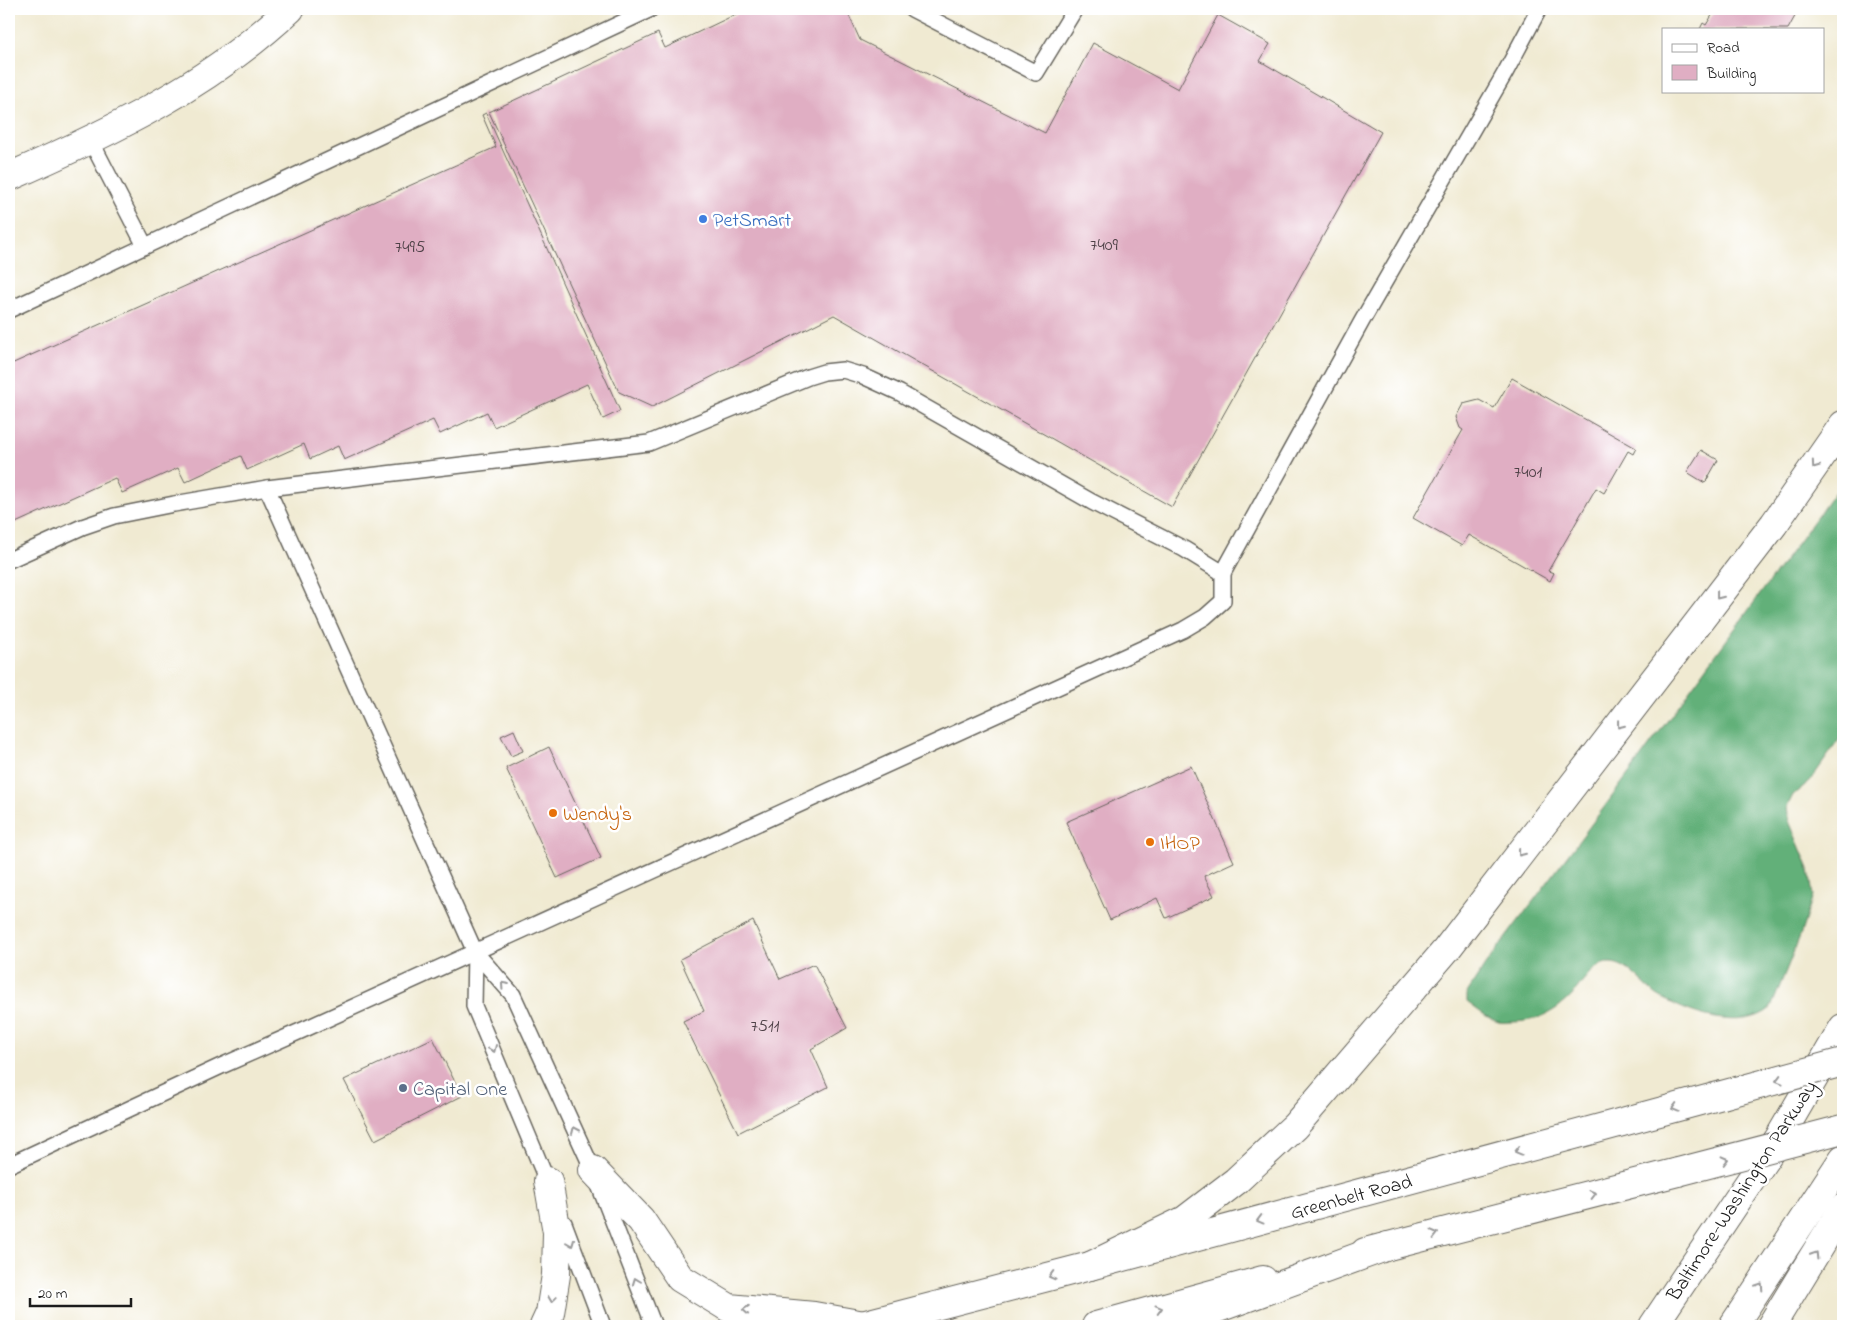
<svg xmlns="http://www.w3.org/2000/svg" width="1852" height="1335" viewBox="0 0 1852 1335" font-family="'Indie Flower',sans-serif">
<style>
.forest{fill:#62b079;stroke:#3f664a}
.building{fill:#e0aec3}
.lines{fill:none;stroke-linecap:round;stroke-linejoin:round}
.service-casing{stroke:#66645c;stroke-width:18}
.minor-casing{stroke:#66645c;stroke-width:30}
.primary-casing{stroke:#66645c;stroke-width:30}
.motorway-casing{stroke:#66645c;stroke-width:30}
.service{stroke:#fff;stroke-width:15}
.minor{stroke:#fff;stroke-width:28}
.primary{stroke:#fff;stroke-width:28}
.motorway{stroke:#fff;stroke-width:28}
.primary-bridge-casing{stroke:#66645c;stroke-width:30;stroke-linecap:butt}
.primary-bridge{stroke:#fff;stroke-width:28}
.oneway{stroke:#999}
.shop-dot{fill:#3f7fe0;stroke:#fff;stroke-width:2}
.food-dot{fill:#e8710a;stroke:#fff;stroke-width:2}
.service-dot{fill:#5c6f8a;stroke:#fff;stroke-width:2}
.labels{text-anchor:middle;stroke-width:5;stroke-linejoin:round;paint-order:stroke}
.number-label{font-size:18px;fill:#4d4046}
.shop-label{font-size:20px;fill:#366cbe;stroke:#fff;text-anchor:start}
.food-label{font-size:20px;fill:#c56008;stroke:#fff;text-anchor:start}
.service-label{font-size:20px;fill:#4e5e75;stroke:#fff;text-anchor:start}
.street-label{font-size:20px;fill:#1c1c1c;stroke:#fff}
</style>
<rect width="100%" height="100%" fill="#fff"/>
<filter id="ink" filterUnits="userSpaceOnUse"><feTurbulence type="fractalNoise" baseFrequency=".02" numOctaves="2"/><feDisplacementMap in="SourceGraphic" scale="10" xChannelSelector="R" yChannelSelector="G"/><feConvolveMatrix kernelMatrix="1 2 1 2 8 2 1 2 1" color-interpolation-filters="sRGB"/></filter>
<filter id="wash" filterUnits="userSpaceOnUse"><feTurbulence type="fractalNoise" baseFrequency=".0096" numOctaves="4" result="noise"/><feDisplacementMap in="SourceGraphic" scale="20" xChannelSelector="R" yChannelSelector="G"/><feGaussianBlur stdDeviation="1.12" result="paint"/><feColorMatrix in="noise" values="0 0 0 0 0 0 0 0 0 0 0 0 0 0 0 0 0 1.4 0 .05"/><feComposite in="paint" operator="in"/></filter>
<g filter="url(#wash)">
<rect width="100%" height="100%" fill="#f0ead2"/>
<!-- forest -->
<path class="forest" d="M1843 481V734L1810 781 1793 795 1787 807 1789 821 1809 869 1813 896 1800 936 1771 1008C1741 1033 1686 1013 1657 995 1643 985 1629 964 1611 963 1593 962 1581 985 1571 996 1553 1014 1535 1022 1511 1022 1507 1022 1503 1023 1499 1022 1490 1020 1475 1008 1467 1002V993L1485 965 1605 806Z"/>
<g id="blocks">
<!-- building -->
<g class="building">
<polygon points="747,9 846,9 860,40 1045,133 1093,43 1178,89 1218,15 1270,44 1260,61 1381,132 1172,507 834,315 652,407 619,392 489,112 658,33 665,48"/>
<polygon points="1716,9 1799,9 1788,29 1700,29 1703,23 1706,25"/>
<polygon points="486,113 620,411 603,419 587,384 494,427 487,412 440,434 433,420 344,460 338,446 310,459 304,444 247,470 241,456 185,482 178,468 122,493 115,478 9,526 9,365 496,147 482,115"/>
<polygon points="1512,378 1636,448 1633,454 1628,451 1604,493 1596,488 1548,571 1554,573 1550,581 1469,535 1462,546 1413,518 1463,430 1460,428 1456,417 1463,404 1479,400 1494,408"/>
<polygon points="1701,450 1718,460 1705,483 1687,472"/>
<polygon points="514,730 523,751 511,756 501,736"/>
<polygon points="549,747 601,858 557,878 506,768"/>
<polygon points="1191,766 1234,862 1204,876 1214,896 1166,918 1157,898 1110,920 1066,822"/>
<polygon points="753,921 780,979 814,964 847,1028 811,1049 828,1087 738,1133 683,1021 704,1011 680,959"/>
<polygon points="433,1038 462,1096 375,1140 344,1080"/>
</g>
</g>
</g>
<g filter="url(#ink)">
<use href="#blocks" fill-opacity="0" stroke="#66645c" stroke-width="1"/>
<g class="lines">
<defs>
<g id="service">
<polyline points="912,9 1036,73 1075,9"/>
<polyline points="91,141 145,246"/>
<polyline points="9,310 651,9"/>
<polyline points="267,488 475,952 513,995 593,1170 654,1326"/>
<polyline points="9,560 82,527 114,516 174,504 267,488 649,443 808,377 824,372 843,370 863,376 900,393 1092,502 1184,549 1223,573 1362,321 1505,73 1539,9"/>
<polyline points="475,952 474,1006 550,1188"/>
<polyline points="9,1165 219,1067 305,1029 1183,630 1205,617 1223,601 1223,573"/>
<polyline points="564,1223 603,1326"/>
</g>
<path id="minor" d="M9 177C111 132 208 86 290 9"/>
<g id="primary">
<polyline points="593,1170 641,1220 680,1278 729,1308 814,1316 864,1325"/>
<polyline points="1365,1252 1678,1172"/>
<polyline points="544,1326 550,1313 556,1275 557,1232 548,1181"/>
<polyline points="858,1326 1090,1266 1722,1095"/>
<polyline points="1096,1326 1263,1280"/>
</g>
<g id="motorway">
<polyline points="1090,1266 1185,1220 1236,1181 1295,1126 1446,950 1774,524 1843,425"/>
<polyline points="1169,1326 1388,1246"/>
<polyline points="1653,1326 1779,1138 1843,1028"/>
<polyline points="1733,1326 1843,1159"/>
<polyline points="1771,1326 1843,1208"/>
</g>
</defs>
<!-- service casing -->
<use href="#service" class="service-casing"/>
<!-- minor casing -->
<use href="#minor" class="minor-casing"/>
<!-- primary casing -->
<use href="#primary" class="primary-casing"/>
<!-- motorway casing -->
<use href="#motorway" class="motorway-casing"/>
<!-- service -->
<use href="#service" class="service"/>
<!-- minor -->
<use href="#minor" class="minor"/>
<!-- primary -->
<use href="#primary" class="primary"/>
<!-- motorway -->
<use href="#motorway" class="motorway"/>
<defs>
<g id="primary-bridge">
<polyline points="1722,1095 1843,1062"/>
<polyline points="1678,1172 1843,1129"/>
</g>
</defs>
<!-- primary-bridge casing -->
<use href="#primary-bridge" class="primary-bridge-casing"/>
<!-- primary-bridge -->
<use href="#primary-bridge" class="primary-bridge"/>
</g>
<!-- one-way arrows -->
<defs><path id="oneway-chevron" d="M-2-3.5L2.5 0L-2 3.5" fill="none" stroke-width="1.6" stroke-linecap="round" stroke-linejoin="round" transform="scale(1.25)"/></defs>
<g class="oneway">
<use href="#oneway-chevron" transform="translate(1815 465) rotate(125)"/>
<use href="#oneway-chevron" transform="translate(1719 596) rotate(128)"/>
<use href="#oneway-chevron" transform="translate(1620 725) rotate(128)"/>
<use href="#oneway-chevron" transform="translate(1521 853) rotate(128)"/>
<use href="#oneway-chevron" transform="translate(504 985) rotate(-132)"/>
<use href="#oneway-chevron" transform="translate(493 1049) rotate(67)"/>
<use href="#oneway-chevron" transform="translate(1779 1080) rotate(165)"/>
<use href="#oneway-chevron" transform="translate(1675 1108) rotate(165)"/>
<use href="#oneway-chevron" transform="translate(575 1130) rotate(-114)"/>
<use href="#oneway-chevron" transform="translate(1518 1151) rotate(165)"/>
<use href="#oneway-chevron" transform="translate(1725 1160) rotate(-14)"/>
<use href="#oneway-chevron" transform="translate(1593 1194) rotate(-14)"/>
<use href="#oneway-chevron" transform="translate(1260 1220) rotate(165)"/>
<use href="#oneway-chevron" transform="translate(1435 1234) rotate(-14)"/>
<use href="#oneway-chevron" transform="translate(571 1243) rotate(69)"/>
<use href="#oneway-chevron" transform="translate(1815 1255) rotate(-58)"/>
<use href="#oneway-chevron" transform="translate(1052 1276) rotate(165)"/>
<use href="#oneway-chevron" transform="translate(636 1281) rotate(-111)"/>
<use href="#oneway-chevron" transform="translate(1760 1286) rotate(-57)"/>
<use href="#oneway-chevron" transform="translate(552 1299) rotate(98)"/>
<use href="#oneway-chevron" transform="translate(1159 1309) rotate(-15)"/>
<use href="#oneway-chevron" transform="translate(746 1310) rotate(-176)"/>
</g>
</g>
<!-- markers -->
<circle class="shop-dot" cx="703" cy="219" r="5"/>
<g class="food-dot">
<circle cx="553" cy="813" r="5"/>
<circle cx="1150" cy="842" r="5"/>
</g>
<circle class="service-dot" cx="403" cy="1088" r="5"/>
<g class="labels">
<!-- number labels -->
<g class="number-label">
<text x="1104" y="250">7409</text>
<text x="410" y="252">7495</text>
<text x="1528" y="477">7401</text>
<text x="765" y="1031">7511</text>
</g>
<!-- shop labels -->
<g class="shop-label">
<text x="713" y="226">PetSmart</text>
</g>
<!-- food labels -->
<g class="food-label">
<text x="563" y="820">Wendy's</text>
<text x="1160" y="849">IHOP</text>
</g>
<!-- service labels -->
<g class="service-label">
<text x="413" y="1095">Capital One</text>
</g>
<!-- street labels -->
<g class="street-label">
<text transform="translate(1741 1190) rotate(-57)" y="7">Baltimore-Washington Parkway</text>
<text transform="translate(1351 1196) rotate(-15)" y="7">Greenbelt Road</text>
</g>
</g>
<!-- margin -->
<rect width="1852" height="1335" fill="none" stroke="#fff" stroke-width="30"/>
<!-- legend -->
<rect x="1662" y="28" width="162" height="65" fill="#ffffff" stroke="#a4a4a4"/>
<rect x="1672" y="44" width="25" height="8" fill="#ffffff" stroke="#a4a4a4"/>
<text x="1707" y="52" font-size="15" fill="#1c1c1c">Road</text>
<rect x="1672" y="65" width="25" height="15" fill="#e0aec3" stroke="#a4a4a4"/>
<text x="1707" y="78" font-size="15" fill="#1c1c1c">Building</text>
<!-- scale -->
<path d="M30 1298v8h101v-8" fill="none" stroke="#1c1c1c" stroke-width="2.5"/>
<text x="38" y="1298" font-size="15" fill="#1c1c1c" stroke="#ffffff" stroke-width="4" paint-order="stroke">20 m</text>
</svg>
